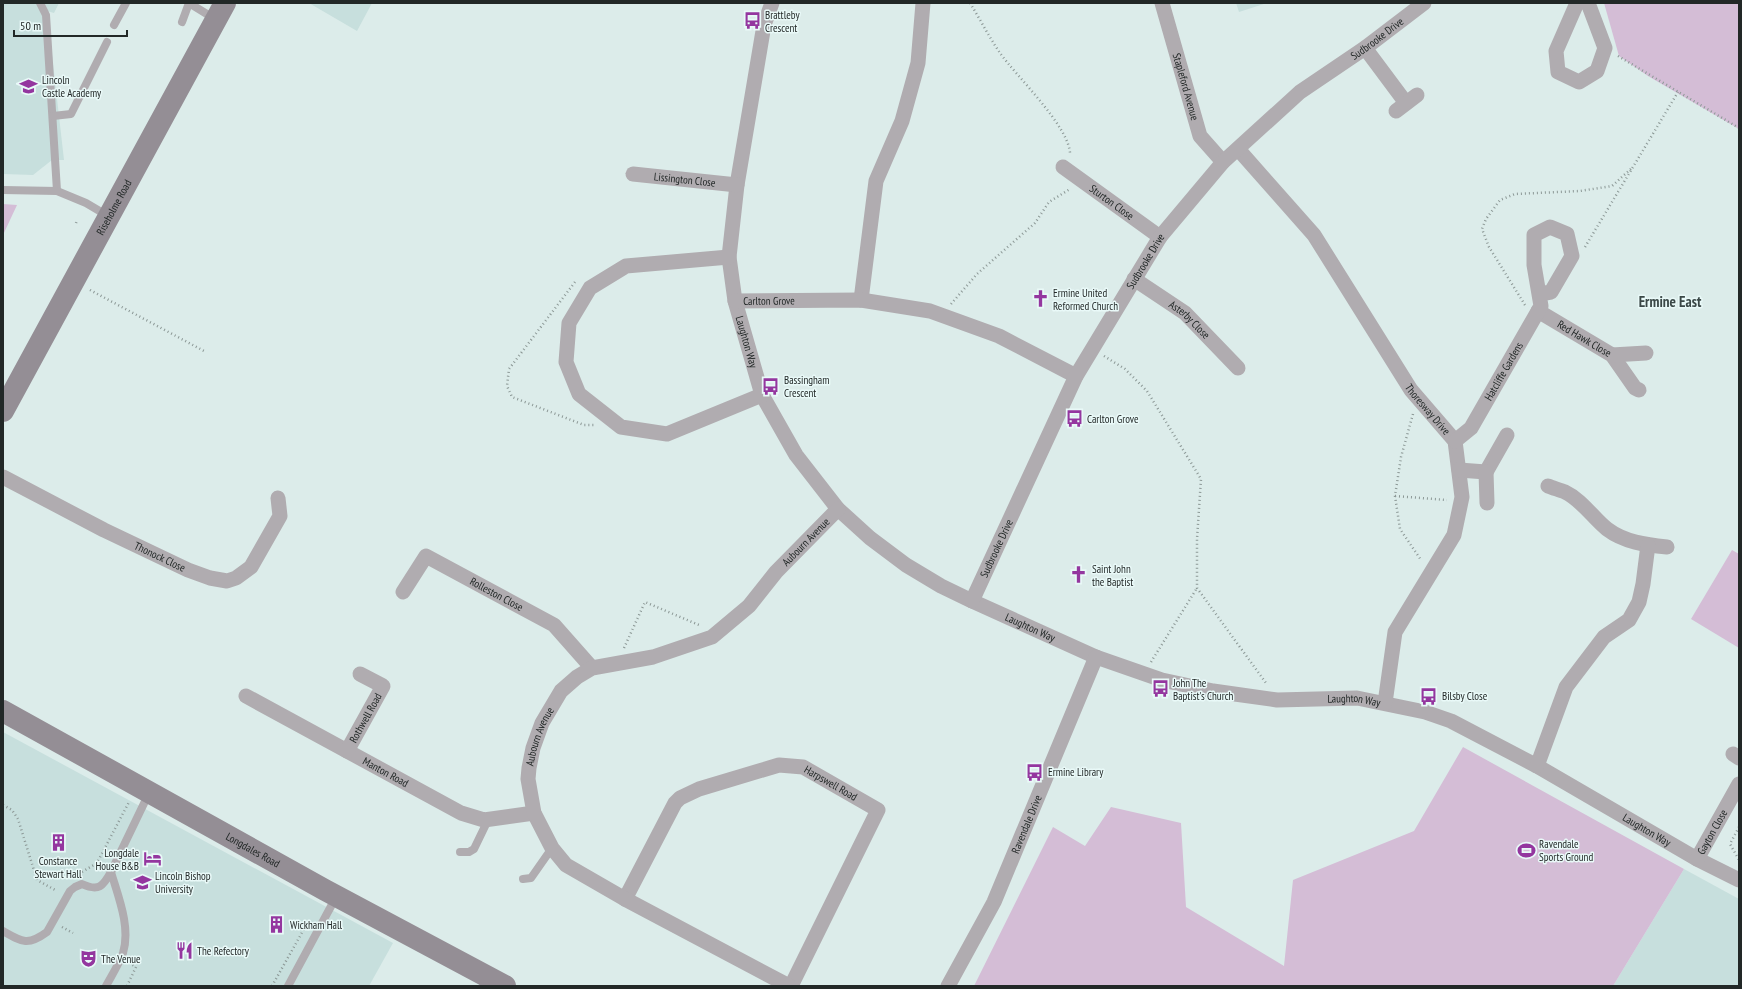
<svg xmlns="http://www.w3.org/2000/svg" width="1742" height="989" viewBox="0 0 1742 989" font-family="'PT Sans Narrow',sans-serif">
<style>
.built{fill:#c7dfdd}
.green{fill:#d4bdd6}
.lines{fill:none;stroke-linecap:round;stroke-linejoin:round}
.path{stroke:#8c9896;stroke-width:2.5;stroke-dasharray:1 3;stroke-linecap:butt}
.lane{stroke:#b0acb0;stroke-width:8}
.street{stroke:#b0acb0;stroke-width:15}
.secondary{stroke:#948e95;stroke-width:22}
.labels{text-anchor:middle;stroke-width:3;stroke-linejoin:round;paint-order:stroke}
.poi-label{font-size:11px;fill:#222827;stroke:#e9f9f8;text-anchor:start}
.street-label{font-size:11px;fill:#222827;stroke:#e9f9f8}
.district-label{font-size:15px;font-weight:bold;fill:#3b4847;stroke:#e9f9f8}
</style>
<rect width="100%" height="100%" fill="#dcecea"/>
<!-- built -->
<g class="built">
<polygon points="3,3 59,3 54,13 47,11 64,160 52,160 33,175 3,174"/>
<polygon points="309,3 372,3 357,31"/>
<polygon points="1236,3 1267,3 1239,12"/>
<polygon points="3,732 393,943 369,986 3,986"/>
<polygon points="1684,869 1739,899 1739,986 1613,986"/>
</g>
<!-- green -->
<g class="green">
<polygon points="1604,3 1739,3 1739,129 1648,76 1619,56"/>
<polygon points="3,204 17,205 3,235"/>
<polygon points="1732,550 1739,554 1739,648 1691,619"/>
<polygon points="1463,747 1684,869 1613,986 974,986 1053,827 1085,846 1111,807 1181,823 1186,907 1284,966 1293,880 1414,831"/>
</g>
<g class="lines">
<!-- path -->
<g class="path">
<path d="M970 3C980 19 989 37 1000 53 1016 76 1071 128 1070 155"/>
<polyline points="1618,56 1739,128"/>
<polyline points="76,223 77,220"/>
<polyline points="1585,247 1678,92"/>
<polyline points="575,282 509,369 507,386 512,397 584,425 595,425"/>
<polyline points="90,290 204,351"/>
<polyline points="951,304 977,274 1035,223 1049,202 1070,189"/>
<polyline points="1525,305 1489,247 1482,229 1486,219 1500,200 1515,194 1580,191 1612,186 1633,167"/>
<polyline points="1104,356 1125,369 1147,391 1201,479 1197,539 1197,588 1266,683"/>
<polyline points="1413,414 1401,457 1395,496 1400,529 1421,560"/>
<polyline points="1395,496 1447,500"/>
<polyline points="624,648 645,602 699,625"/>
<polyline points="1151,662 1197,588"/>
<polyline points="3,805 12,810 18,819 37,880 57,891"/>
<polyline points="1739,827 1730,844 1739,860"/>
<polyline points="82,872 97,863 129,802"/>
<polyline points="62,927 73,933"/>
<polyline points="127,986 136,967 129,963"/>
<polyline points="272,986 304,929"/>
</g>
<!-- lane -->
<g class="lane">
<polyline points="40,3 46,15 57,191"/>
<polyline points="189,3 215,19"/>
<polyline points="182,22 189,3"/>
<polyline points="114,25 126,3"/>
<polyline points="53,116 71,114 107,42"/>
<polyline points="3,190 57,191 86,203 108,216"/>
<polyline points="460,852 469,852 474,849 488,820"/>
<polyline points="111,872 149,793"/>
<polyline points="523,879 531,878 552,848"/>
<path d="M3 931C22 942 28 946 47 932L70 891 75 887 82 884C99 892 103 886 111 872 118 896 131 927 123 953 119 964 112 975 106 986"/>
<polyline points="288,986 336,897"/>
</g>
<!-- street -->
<g class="street">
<path id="s1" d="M772 3 764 25 737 185 729 257 735 301 762 395 796 455 838 509 870 538 906 565 941 586 972 601 1096 657 1162 680 1213 691 1277 700 1357 698 1425 712 1451 721 1537 766 1697 859 1739 880"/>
<path id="s2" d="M1162 3 1200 136 1223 162"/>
<polyline points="1577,3 1556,51 1558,72 1579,82 1597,71 1605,48 1588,3"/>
<polyline points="1365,48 1406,103"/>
<polyline points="1396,111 1417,95"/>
<path id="s3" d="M1238 149 1314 235 1411 390 1455 441 1462 497 1454 535 1395 632 1385 703"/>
<path id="s4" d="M1063 167 1160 237"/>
<path id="s5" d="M633 174 737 185"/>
<polyline points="729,257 626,266 590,288 569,323 566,362 579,394 621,427 667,434 762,395"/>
<path id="s6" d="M1134 279 1185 313 1238 368"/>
<polyline points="861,300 876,181 902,121 918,63 923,3"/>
<path id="s7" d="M735 301 861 300 930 311 999 336 1076 376"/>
<path id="s8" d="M1538 311 1612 355 1635 388 1639 390"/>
<polyline points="1612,355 1646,353"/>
<path id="s9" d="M1455 441 1471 428 1541 306 1534 265V235L1550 227 1567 234 1572 256 1551 292 1540 294"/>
<polyline points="1459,470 1486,472 1507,435"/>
<polyline points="1486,472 1487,503"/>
<path id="s10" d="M3 477 104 530 188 570 210 578 227 581 236 578 251 567 280 516 278 498"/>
<path d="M1548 486C1553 488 1560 490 1565 492 1582 500 1593 518 1607 529 1624 542 1646 545 1667 547"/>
<path id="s11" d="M403 592 426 556 554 625 592 668"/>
<path id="s12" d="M972 601 1076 376 1160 237 1223 162 1300 92 1365 48 1424 3"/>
<path id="s13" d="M246 696 461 813 484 820 534 813"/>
<path id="s14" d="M347 751 383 686 360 674"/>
<polyline points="1733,754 1739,758"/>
<polyline points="1537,766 1566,687 1604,637 1629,620 1639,602 1643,584 1648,545"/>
<path id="s15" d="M1697 859 1739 784"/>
<path id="s16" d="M625 899 675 803 680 798 699 789 779 765 803 767 878 810 791 986"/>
<path id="s17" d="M789 986 625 899 566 865 552 848 534 813 528 779 529 768 533 748 542 723 561 691 577 677 592 668 653 657 712 637 749 606 776 572 838 509"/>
<path id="s18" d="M948 986 994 902 1096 657"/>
</g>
<!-- secondary -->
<g class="secondary">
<path id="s19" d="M3 411 225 3"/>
<path id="s20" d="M3 711 325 890 505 986"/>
</g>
</g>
<!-- icons -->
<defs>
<symbol id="bus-bare" viewBox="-9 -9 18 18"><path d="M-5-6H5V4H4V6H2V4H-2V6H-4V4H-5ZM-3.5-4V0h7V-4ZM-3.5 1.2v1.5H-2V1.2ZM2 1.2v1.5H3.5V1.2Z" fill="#94369f" stroke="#e9f9f8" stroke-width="2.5" paint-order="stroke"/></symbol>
<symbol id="school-bare" viewBox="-9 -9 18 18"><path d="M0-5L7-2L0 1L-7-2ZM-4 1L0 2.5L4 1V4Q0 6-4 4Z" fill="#94369f" stroke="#e9f9f8" stroke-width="2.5" paint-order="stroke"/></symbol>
<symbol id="church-bare" viewBox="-9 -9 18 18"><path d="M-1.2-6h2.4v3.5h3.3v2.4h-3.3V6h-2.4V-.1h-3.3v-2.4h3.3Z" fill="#94369f" stroke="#e9f9f8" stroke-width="2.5" paint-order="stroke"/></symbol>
<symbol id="building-bare" viewBox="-9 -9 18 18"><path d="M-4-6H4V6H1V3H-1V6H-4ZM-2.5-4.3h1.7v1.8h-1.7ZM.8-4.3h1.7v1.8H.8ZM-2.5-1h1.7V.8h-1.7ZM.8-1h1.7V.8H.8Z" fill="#94369f" stroke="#e9f9f8" stroke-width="2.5" paint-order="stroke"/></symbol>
<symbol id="stadium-bare" viewBox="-9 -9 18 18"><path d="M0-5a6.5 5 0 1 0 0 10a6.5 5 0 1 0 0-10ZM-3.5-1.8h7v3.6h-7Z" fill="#94369f" stroke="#e9f9f8" stroke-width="2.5" paint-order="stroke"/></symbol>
<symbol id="hotel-bare" viewBox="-9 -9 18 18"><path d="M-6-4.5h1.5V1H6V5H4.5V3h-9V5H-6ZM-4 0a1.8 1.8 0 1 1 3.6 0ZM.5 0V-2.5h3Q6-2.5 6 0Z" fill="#94369f" stroke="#e9f9f8" stroke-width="2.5" paint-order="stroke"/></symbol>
<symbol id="university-bare" viewBox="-9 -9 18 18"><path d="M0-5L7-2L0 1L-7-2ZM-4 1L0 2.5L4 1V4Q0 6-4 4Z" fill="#94369f" stroke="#e9f9f8" stroke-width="2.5" paint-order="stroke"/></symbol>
<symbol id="restaurant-bare" viewBox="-9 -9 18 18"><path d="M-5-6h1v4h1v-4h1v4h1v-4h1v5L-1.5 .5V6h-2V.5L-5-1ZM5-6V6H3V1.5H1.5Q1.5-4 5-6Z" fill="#94369f" stroke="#e9f9f8" stroke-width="2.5" paint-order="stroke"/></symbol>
<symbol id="theatre-bare" viewBox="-9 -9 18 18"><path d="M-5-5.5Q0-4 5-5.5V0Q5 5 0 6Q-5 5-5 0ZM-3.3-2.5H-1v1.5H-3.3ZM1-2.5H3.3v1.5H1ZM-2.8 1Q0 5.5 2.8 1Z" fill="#94369f" stroke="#e9f9f8" stroke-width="2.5" paint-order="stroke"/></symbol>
</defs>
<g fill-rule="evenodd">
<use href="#bus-bare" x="740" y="8" width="25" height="25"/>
<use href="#school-bare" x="16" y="74" width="25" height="25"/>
<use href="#church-bare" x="1028" y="286" width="25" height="25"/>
<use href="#bus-bare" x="758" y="374" width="25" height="25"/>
<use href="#bus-bare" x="1062" y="406" width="25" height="25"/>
<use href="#church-bare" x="1066" y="562" width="25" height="25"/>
<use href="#bus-bare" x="1148" y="676" width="25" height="25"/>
<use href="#bus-bare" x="1416" y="684" width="25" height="25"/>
<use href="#bus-bare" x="1022" y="760" width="25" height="25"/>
<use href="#building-bare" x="46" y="830" width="25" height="25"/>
<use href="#stadium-bare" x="1514" y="838" width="25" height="25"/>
<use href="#hotel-bare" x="140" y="846" width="25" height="25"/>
<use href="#university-bare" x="130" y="870" width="25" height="25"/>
<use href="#building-bare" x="264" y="912" width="25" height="25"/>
<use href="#restaurant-bare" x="172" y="938" width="25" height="25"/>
<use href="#theatre-bare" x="76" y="946" width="25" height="25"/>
</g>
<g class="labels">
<!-- poi labels -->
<g class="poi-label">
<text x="765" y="19">Brattleby<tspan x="765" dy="13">Crescent</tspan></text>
<text x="42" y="84">Lincoln<tspan x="42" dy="13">Castle Academy</tspan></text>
<text x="1053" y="297">Ermine United<tspan x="1053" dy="13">Reformed Church</tspan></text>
<text x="784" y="384">Bassingham<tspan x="784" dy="13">Crescent</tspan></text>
<text x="1087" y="423">Carlton Grove</text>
<text x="1092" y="573">Saint John<tspan x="1092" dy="13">the Baptist</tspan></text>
<text x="1173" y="687">John The<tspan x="1173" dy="13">Baptist's Church</tspan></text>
<text x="1442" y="700">Bilsby Close</text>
<text x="1048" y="776">Ermine Library</text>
<text x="1539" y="848">Ravendale<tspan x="1539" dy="13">Sports Ground</tspan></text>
<text x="139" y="857" text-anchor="end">Longdale<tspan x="139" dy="13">House B&amp;B</tspan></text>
<text x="58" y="865" text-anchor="middle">Constance<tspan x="58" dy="13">Stewart Hall</tspan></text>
<text x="155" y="880">Lincoln Bishop<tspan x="155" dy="13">University</tspan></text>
<text x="290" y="929">Wickham Hall</text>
<text x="197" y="955">The Refectory</text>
<text x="101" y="963">The Venue</text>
</g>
<!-- street labels -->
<g class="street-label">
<text dy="4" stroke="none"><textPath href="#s12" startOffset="706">Sudbrooke Drive</textPath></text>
<text dy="4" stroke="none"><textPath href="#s2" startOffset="87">Stapleford Avenue</textPath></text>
<text dy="4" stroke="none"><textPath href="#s5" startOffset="52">Lissington Close</textPath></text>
<text dy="4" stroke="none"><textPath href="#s4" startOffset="60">Sturton Close</textPath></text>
<text dy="4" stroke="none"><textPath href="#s19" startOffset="232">Riseholme Road</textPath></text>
<text dy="4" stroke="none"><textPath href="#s12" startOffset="382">Sudbrooke Drive</textPath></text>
<text dy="4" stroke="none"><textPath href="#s7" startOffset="34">Carlton Grove</textPath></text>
<text dy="4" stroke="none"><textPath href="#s6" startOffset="69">Asterby Close</textPath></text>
<text dy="4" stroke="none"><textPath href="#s8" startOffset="54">Red Hawk Close</textPath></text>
<text dy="4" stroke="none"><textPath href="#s1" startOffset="345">Laughton Way</textPath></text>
<text dy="4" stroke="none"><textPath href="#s9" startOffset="86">Hatcliffe Gardens</textPath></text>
<text dy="4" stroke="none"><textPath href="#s3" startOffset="323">Thoresway Drive</textPath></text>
<text dy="4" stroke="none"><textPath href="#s17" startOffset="742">Aubourn Avenue</textPath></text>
<text dy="4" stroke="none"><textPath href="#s12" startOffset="58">Sudbrooke Drive</textPath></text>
<text dy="4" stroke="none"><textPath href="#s10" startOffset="176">Thonock Close</textPath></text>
<text dy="4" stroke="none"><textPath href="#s11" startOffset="123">Rolleston Close</textPath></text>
<text dy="4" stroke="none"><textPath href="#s1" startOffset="765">Laughton Way</textPath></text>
<text dy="4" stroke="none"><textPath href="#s1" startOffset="1101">Laughton Way</textPath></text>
<text dy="4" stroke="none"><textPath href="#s14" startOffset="38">Rothwell Road</textPath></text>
<text dy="4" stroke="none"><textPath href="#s17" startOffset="394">Aubourn Avenue</textPath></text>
<text dy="4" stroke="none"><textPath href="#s13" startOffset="159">Manton Road</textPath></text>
<text dy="4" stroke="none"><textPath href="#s16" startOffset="276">Harpswell Road</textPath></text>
<text dy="4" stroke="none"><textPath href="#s18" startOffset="180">Ravendale Drive</textPath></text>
<text dy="4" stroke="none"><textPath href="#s1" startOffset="1425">Laughton Way</textPath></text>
<text dy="4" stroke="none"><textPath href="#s15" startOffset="31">Gayton Close</textPath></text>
<text dy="4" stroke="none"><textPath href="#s20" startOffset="286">Longdales Road</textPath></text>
</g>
<!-- district labels -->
<g class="district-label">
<text x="1670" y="307">Ermine East</text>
</g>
</g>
<!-- border -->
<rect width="1742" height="989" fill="none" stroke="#222827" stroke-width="8"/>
<!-- scale -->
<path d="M14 30v6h113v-6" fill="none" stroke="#222827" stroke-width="2"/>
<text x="20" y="30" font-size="12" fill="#222827" stroke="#e9f9f8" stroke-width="3" paint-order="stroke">50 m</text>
</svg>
